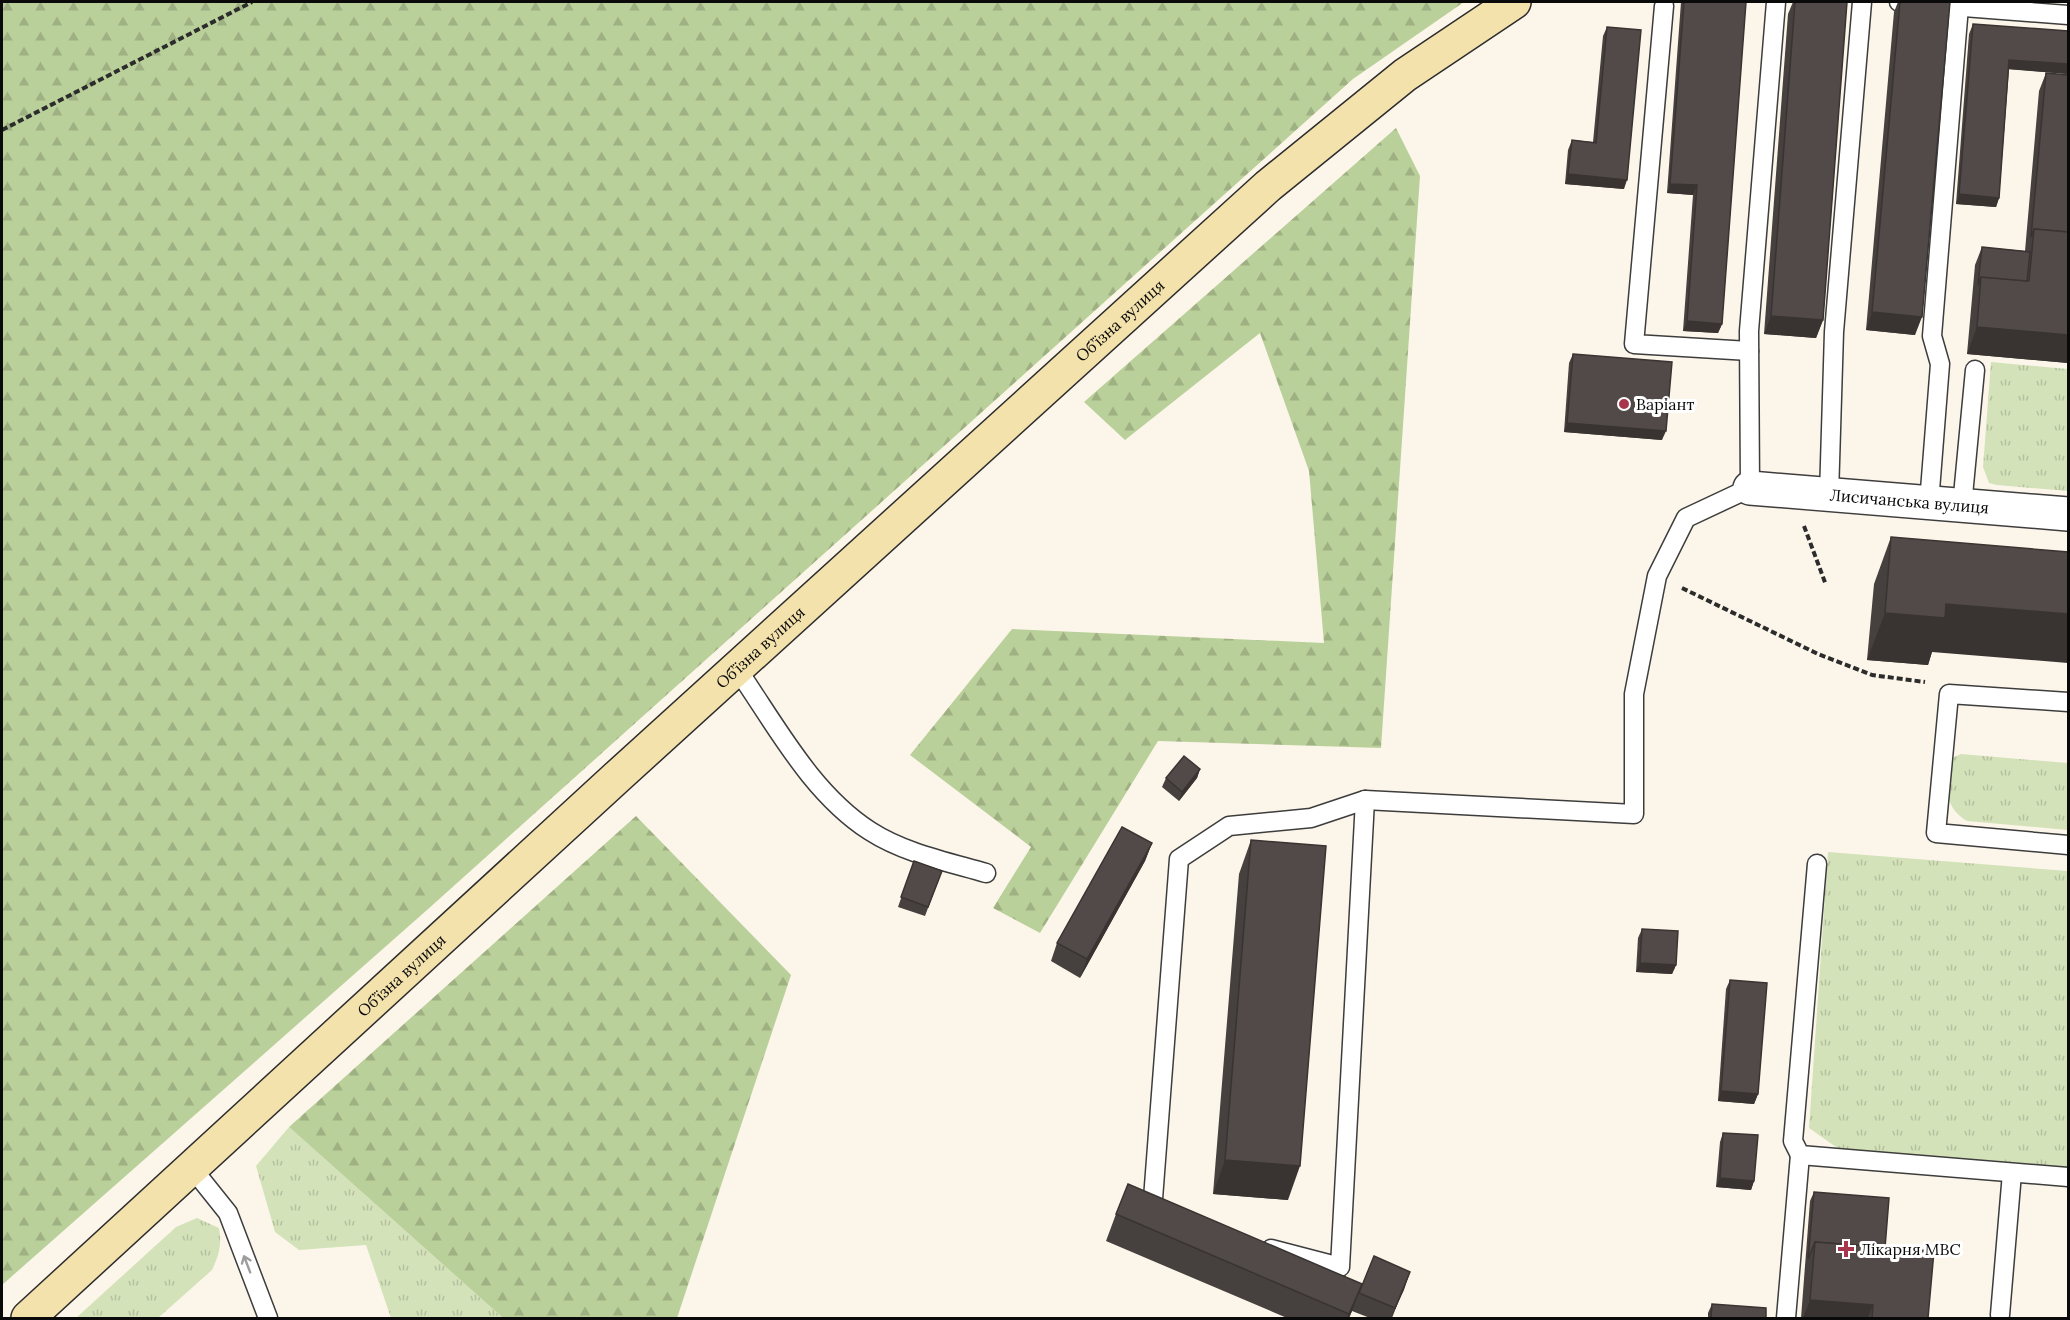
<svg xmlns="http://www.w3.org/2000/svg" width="2070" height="1320" viewBox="0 0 2070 1320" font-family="Lora,serif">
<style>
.grass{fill:url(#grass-tufts)}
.forest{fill:url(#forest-firs)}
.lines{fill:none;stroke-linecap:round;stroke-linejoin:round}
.lane-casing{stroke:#3d3d3d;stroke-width:21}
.street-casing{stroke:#3d3d3d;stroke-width:36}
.secondary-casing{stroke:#2c2c2c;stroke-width:36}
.path{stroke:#2c2c2c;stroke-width:4;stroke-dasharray:6 3;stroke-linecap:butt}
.lane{stroke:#fff;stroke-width:18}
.street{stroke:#fff;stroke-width:33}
.secondary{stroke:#f4e2ad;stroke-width:33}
.wall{fill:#46403e}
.shaded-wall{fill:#393432}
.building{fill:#514a48;stroke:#393432;stroke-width:1.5}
.oneway{stroke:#9d9d9d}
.poi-dot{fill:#a7354b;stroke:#fff;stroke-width:2}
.labels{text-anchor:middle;stroke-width:6;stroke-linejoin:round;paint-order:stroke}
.street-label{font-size:16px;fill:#0a0a0a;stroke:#fff}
.poi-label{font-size:16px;fill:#0a0a0a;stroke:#fff;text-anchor:start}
</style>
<defs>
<pattern id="grass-tufts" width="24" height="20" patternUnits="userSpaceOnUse" patternTransform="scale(1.5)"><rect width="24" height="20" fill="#d4e2b9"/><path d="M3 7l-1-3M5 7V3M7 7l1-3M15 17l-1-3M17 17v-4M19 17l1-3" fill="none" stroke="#b5c19e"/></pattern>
<pattern id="forest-firs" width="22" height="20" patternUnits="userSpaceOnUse" patternTransform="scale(1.5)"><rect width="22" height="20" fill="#bad09a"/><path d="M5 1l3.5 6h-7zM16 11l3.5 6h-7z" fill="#9fb183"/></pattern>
</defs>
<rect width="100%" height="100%" fill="#fcf6ea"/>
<!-- grass -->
<g class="grass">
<polygon points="1991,362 2068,369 2068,491 1997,485 1989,483 1983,467"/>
<path d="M1961 754 2068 763V830L1967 821C1941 805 1949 786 1950 759Z"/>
<polygon points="1828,852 2068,871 2068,1169 1843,1152 1809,1128"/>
<polygon points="289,1127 503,1318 391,1318 366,1245 299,1250 275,1232 256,1166"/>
<path d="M197 1218 219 1228C222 1244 219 1255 212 1270L158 1318H76L176 1227Z"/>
</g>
<!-- forest -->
<g class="forest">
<polygon points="2,2 1464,2 1353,79 427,910 2,1285"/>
<polygon points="1396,128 1420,176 1381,748 1158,741 1040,933 993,908 1031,847 910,755 1012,629 1324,643 1309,471 1260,333 1125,440 1084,402"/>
<polygon points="636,816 791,975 677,1318 503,1318 289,1127"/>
</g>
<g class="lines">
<defs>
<g id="lane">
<polyline points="1899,2 2068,15"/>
<polyline points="1664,6 1634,344 1749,351"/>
<polyline points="1829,495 1834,332 1862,2"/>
<polyline points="1929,503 1940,364 1932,336 1959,6"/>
<polyline points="1962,506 1975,370"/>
<path d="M737 669C776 725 811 793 870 831 904 853 948 862 986 873"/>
<polyline points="2068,702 1949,694 1936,833 2068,845"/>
<polyline points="1817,864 1793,1141 1800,1155 2068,1177"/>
<polyline points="192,1168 228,1213 268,1318"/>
<polyline points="1159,1214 1152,1212 1179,859 1229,826 1311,818 1365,800 1634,814 1634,694 1657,576 1686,518 1750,488 1749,331 1776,2"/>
<polyline points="1271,1249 1340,1267 1365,800"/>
<polyline points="2000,1315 2012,1173"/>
<polyline points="1786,1318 1800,1155"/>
</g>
<g id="street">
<path id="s1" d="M1750 488 2068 514"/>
</g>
<g id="secondary">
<path id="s2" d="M28 1318 617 777 1268 186 1405 75 1514 2"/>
</g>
</defs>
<!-- lane casing -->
<use href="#lane" class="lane-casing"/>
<!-- street casing -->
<use href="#street" class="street-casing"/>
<!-- secondary casing -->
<use href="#secondary" class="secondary-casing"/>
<!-- path -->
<g class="path">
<polyline points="2,130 252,2"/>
<polyline points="1804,526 1826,585"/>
<polyline points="1682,588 1818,654 1872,675 1925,682"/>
</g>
<!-- lane -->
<use href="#lane" class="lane"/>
<!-- street -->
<use href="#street" class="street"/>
<!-- secondary -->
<use href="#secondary" class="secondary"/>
</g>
<!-- wall -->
<g class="wall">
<polygon points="1681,2 1746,2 1722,324 1718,333 1683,331 1693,195 1667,193"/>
<polygon points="1793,2 1847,2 1823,320 1816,338 1764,334 1788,14"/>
<polygon points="1898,2 1950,2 1915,335 1866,330 1894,12"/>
<polygon points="1973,24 2068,31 2068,74 2009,69 1999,198 1996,207 1956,204 1969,34"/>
<polygon points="1607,27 1624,189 1565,184 1568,150 1572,140 1593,142 1603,36"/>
<polygon points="2046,73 2068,75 2068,363 1967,354 1975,265 1982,247 2025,251 2039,91"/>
<polygon points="1573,354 1662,440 1564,432 1569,363"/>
<polygon points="1891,537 1932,652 1928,665 1867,660 1874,584"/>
<polygon points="1200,769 1197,778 1179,801 1162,787 1166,778"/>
<polygon points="1251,840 1288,1200 1213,1194 1239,874"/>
<polygon points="1152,843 1145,861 1080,978 1051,961 1057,943"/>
<polygon points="914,861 942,871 925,916 898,907"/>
<polygon points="1642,929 1676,965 1672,974 1636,972 1638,938"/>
<polygon points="1730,980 1758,1094 1754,1104 1718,1101 1726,989"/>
<polygon points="1723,1133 1754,1181 1751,1190 1716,1187 1720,1142"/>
<polygon points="1814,1192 1885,1248 1928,1318 1801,1318 1810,1201"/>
<polygon points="1116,1214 1362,1284 1410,1272 1392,1318 1370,1318 1352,1311 1349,1318 1287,1318 1106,1241"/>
<polygon points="1712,1304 1766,1318 1708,1318 1708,1313"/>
</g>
<!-- shaded-wall -->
<g class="shaded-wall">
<polygon points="2009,60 2068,64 2068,74 2006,69"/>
<polygon points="1568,174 1627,180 1624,189 1565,184"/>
<polygon points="1670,184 1697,185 1693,195 1667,193"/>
<polygon points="1959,194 1999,198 1996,207 1956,204"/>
<polygon points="1872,312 1922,317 1915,335 1866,330"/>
<polygon points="1771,316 1823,320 1816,338 1764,334"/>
<polygon points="1687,321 1722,324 1718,333 1683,331"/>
<polygon points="1977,327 2068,335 2068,363 1967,354"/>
<polygon points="1567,423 1666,431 1662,440 1564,432"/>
<polygon points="1946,604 2068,614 2068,663 1932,652 1928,665 1867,660 1885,613"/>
<polygon points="1200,769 1197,778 1179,801 1182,792"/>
<polygon points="1152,843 1145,861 1080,978 1087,959"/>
<polygon points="1640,963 1676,965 1672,974 1636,972"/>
<polygon points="1721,1091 1758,1094 1754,1104 1718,1101"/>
<polygon points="1225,1160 1300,1166 1288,1200 1213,1194"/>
<polygon points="1720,1178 1754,1181 1751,1190 1716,1187"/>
<polygon points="1410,1272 1404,1290 1391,1318 1395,1308"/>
<polygon points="1362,1284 1352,1311 1349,1318 1347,1318"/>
<polygon points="1810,1300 1873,1305 1868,1318 1803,1318"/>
</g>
<!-- building -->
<g class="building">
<polygon points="1684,2 1746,2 1722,324 1687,321 1697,185 1670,184"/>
<polygon points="1795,2 1847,2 1823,320 1771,316"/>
<polygon points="1900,2 1950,2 1922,317 1872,312"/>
<polygon points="1973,24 2068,31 2068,64 2009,60 1999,198 1959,194"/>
<polygon points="1607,27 1641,30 1627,180 1568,174 1572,140 1596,143"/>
<polygon points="2046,73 2068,75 2068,232 2034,229 2031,237"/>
<polygon points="2034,229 2068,232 2068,335 1977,327 1981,277 2029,281"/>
<polygon points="1982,247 2030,252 2027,281 1981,277 1978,285"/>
<polygon points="1573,354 1672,362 1666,431 1567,423"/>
<polygon points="1891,537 2068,552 2068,614 1946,604 1945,618 1885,613"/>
<polygon points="1184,756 1200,769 1182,792 1166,778"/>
<polygon points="1122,827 1152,843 1087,959 1057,943"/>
<polygon points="1251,840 1326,846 1300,1166 1225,1160"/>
<polygon points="914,861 942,871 928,907 901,897"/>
<polygon points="1642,929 1678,931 1676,965 1640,963"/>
<polygon points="1730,980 1767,983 1758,1094 1721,1091"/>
<polygon points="1723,1133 1758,1135 1754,1181 1720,1178"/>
<polygon points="1128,1184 1362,1284 1349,1314 1116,1214"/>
<polygon points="1814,1192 1889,1198 1885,1248 1815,1242 1808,1259"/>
<polygon points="1815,1242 1934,1251 1928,1318 1872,1318 1873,1305 1810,1300"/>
<polygon points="1374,1256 1410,1272 1395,1308 1359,1293"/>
<polygon points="1712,1304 1766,1308 1766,1318 1711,1318"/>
</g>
<!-- one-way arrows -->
<defs><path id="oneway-shaft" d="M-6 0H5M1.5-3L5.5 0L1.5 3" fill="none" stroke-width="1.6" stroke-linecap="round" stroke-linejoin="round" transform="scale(1.5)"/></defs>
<use class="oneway" href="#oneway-shaft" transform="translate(247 1264) rotate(-111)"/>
<!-- markers -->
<g class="poi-dot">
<circle cx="1624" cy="404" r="6"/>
<path d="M1843 1240h6v6h6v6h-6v6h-6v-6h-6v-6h6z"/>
</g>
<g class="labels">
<!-- street labels -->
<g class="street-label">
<text dy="6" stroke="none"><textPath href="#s2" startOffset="1479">Об’їзна вулиця</textPath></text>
<text dy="6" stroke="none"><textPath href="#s1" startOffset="160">Лисичанська вулиця</textPath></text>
<text dy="6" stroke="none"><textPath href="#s2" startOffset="993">Об’їзна вулиця</textPath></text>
<text dy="6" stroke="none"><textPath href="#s2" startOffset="507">Об’їзна вулиця</textPath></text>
</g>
<!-- poi labels -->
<g class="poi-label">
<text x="1636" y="410">Варіант</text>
<text x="1860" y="1255">Лікарня МВС</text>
</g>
</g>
<!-- border -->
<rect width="2070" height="1320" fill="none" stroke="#0a0a0a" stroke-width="6"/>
</svg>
